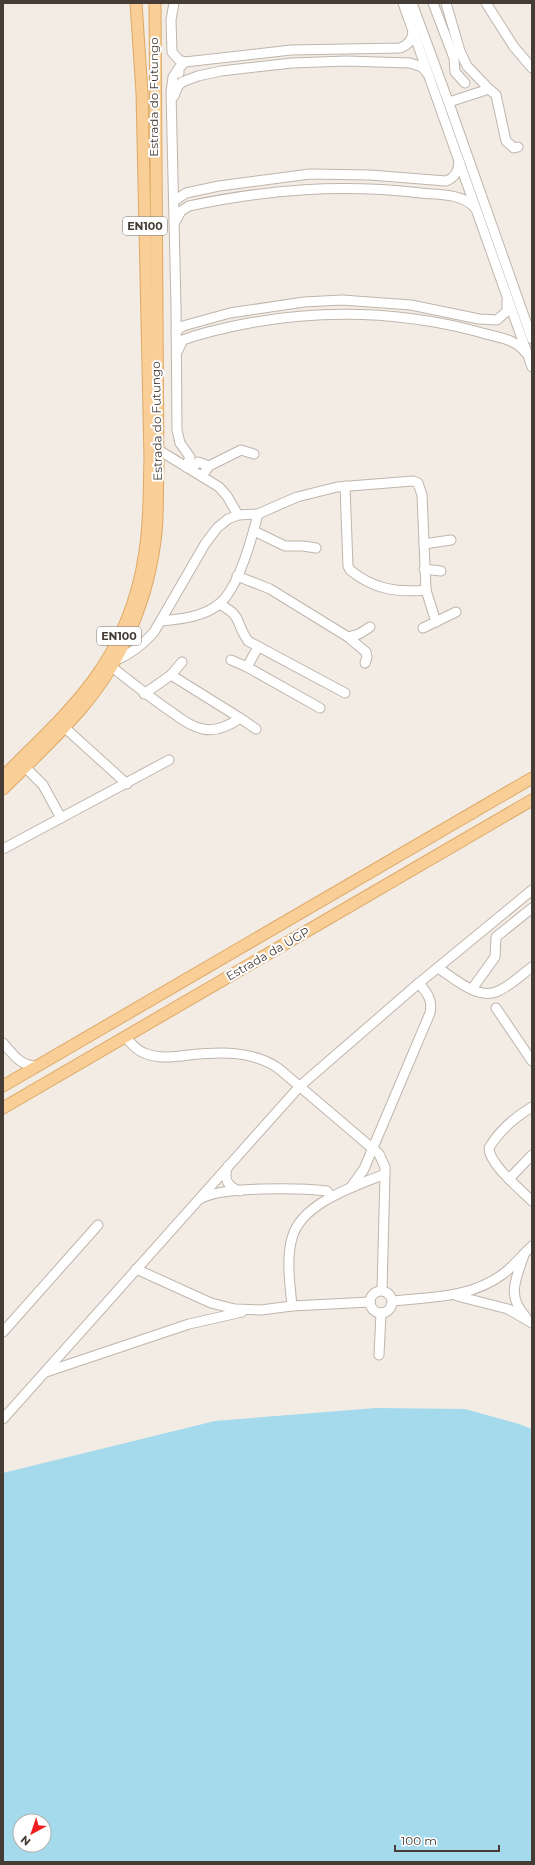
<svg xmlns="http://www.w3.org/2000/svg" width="535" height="1865" viewBox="0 0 535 1865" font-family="Montserrat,sans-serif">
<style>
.water{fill:#a4daec;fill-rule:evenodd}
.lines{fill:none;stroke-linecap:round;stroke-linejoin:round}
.minor-casing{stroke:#c0b5ab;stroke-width:11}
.major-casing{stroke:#dea967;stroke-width:13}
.minor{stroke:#fff;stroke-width:9}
.major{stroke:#f9cf97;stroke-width:11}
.labels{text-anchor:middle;stroke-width:4;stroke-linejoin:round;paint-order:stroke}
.shield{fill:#fff;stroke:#7c7672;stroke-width:1}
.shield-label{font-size:11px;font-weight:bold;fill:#443c35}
.street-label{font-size:12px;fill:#443c35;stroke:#fff}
</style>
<rect width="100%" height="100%" fill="#f2ece5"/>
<!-- water -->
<path class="water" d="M376 1408 465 1409 519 1424 532 1429V1862H3V1473L215 1421ZM20 1821H44V1845H20Z"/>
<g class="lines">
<defs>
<g id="minor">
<polyline points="174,3 171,20 172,52 179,60 185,62"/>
<polyline points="403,3 532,367"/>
<polyline points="412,3 452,112 532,339"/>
<polyline points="433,3 454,58 455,72 465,83"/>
<polyline points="446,3 460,51 467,66 489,89 449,102"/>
<polyline points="486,3 514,47 532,68"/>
<polyline points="179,68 173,77 171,92 176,306 177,430 180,443 190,457 186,467"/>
<path d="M179 73V68L185 62 291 50 400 48C408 45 413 40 413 31"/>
<polyline points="489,89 496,95 506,141 514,148 518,147"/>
<polyline points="174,96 178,86 182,82 198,76 221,71 292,63 346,61 410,63 422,67 428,74"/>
<path d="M174 201 186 193 219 186 310 174 370 175 446 181C455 178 459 170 459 161"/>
<path d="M175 222 181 211 189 206C269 189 340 184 421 193 439 195 462 193 475 208"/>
<polyline points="176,331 183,326 230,313 304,302 342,300 411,305 479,319 497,320 507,311 507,301"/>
<path d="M177 352 183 340C201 333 220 329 239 325 319 309 400 311 479 332 494 337 515 338 525 352"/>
<polyline points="157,449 219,487 227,496 238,515"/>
<polyline points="191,469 198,462 209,466"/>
<polyline points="202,476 209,466 241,450 254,454"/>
<path d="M345 486 348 566 350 570C373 589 397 593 426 590"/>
<polyline points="254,531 285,546 303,546 316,548"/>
<polyline points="424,544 451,540"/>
<polyline points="424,569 441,571"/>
<polyline points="237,576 270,589 348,637 359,634 370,627"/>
<path d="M219 604C244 617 234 621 248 641L345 693"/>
<path d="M161 621C180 619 204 617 219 604 238 589 252 538 258 514"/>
<polyline points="423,628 456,612"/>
<polyline points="348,637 366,652 367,657 365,663"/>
<polyline points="258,647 247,667 320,708"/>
<polyline points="231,660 247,667"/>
<path d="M115 661C131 654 142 646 154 632L205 544 217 528 228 519 238 515 258 514 297 497 337 487 413 481 418 483 422 495 426 590 436 622"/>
<path d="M112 667C132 683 152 699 173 713 182 720 192 727 203 729 217 732 229 726 240 718L171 675"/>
<polyline points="144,694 171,675 182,662"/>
<polyline points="240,718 256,729"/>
<polyline points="64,727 127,784"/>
<polyline points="25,767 43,785 61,818"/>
<polyline points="3,849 169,760"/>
<path d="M438 968C454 978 476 999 496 992 509 987 521 975 532 967"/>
<polyline points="472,989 495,957 496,937 532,908"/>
<polyline points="496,1008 532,1061"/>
<path d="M125 1037C131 1043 136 1050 144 1053 158 1059 174 1057 189 1055 220 1052 251 1050 278 1068L379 1154 385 1167V1174L382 1290"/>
<path d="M3 1043C13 1054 20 1066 37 1066"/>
<path d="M532 1107C515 1117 499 1131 489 1148 489 1164 520 1189 532 1201"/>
<path d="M228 1166C223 1178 227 1187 240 1191"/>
<polyline points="509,1179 532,1155"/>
<path d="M351 1187 364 1169 430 1013C433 1000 427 993 419 983"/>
<path d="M200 1199C220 1186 302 1188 327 1191L331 1197"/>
<path d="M524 1255C516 1279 506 1296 526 1317"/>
<polyline points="136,1269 211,1303 235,1309 261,1310 292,1306 370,1302"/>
<circle cx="381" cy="1302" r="11"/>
<polyline points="457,1296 508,1309 532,1323"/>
<path d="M393 1301C431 1297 471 1298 503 1274 514 1266 522 1255 532 1246"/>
<path d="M292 1306C290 1284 286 1260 292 1238 301 1203 355 1186 385 1174"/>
<polyline points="3,1332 98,1225"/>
<polyline points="379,1355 381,1313"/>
<polyline points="46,1372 189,1324 242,1312"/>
<polyline points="3,1419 300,1086 419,983 532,890"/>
</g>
<g id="major">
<path d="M3 777C33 746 66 717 92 682 120 645 139 597 145 551 150 520 149 489 150 458L142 93 136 3"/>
<path d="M3 789C29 763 57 737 81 709 123 660 149 598 156 533 158 513 157 491 158 470L155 3"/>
<polyline points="3,1086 532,778"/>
<polyline points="3,1108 532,800"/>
</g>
</defs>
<!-- minor casing -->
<use href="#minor" class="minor-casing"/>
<!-- major casing -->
<use href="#major" class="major-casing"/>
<!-- minor -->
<use href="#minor" class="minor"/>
<!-- major -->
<use href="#major" class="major"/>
</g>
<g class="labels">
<!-- shield labels -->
<g class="shield">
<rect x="123" y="217" width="44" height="18" rx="3"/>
<rect x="97" y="627" width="44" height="18" rx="3"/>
</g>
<g class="shield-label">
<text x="145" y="230">EN100</text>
<text x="119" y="640">EN100</text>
</g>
<!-- street labels -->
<g class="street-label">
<text transform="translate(154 97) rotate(-90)" y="4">Estrada do Futungo</text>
<text transform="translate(157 421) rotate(-91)" y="4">Estrada do Futungo</text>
<text transform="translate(268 954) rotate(-30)" y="4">Estrada da UGP</text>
</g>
</g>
<!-- border -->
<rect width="535" height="1865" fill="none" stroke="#443c35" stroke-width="8"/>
<!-- north arrow -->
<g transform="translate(32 1833) rotate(220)"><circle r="19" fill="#ffffff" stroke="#b4b1ae"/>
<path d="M0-3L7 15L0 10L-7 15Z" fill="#f01e1e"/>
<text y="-6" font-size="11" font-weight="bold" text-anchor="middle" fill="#443c35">N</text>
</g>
<!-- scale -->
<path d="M395 1845v6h104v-6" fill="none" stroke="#443c35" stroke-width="2"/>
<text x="401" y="1845" font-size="12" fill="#443c35" stroke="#ffffff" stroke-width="3" paint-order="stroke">100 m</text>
</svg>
